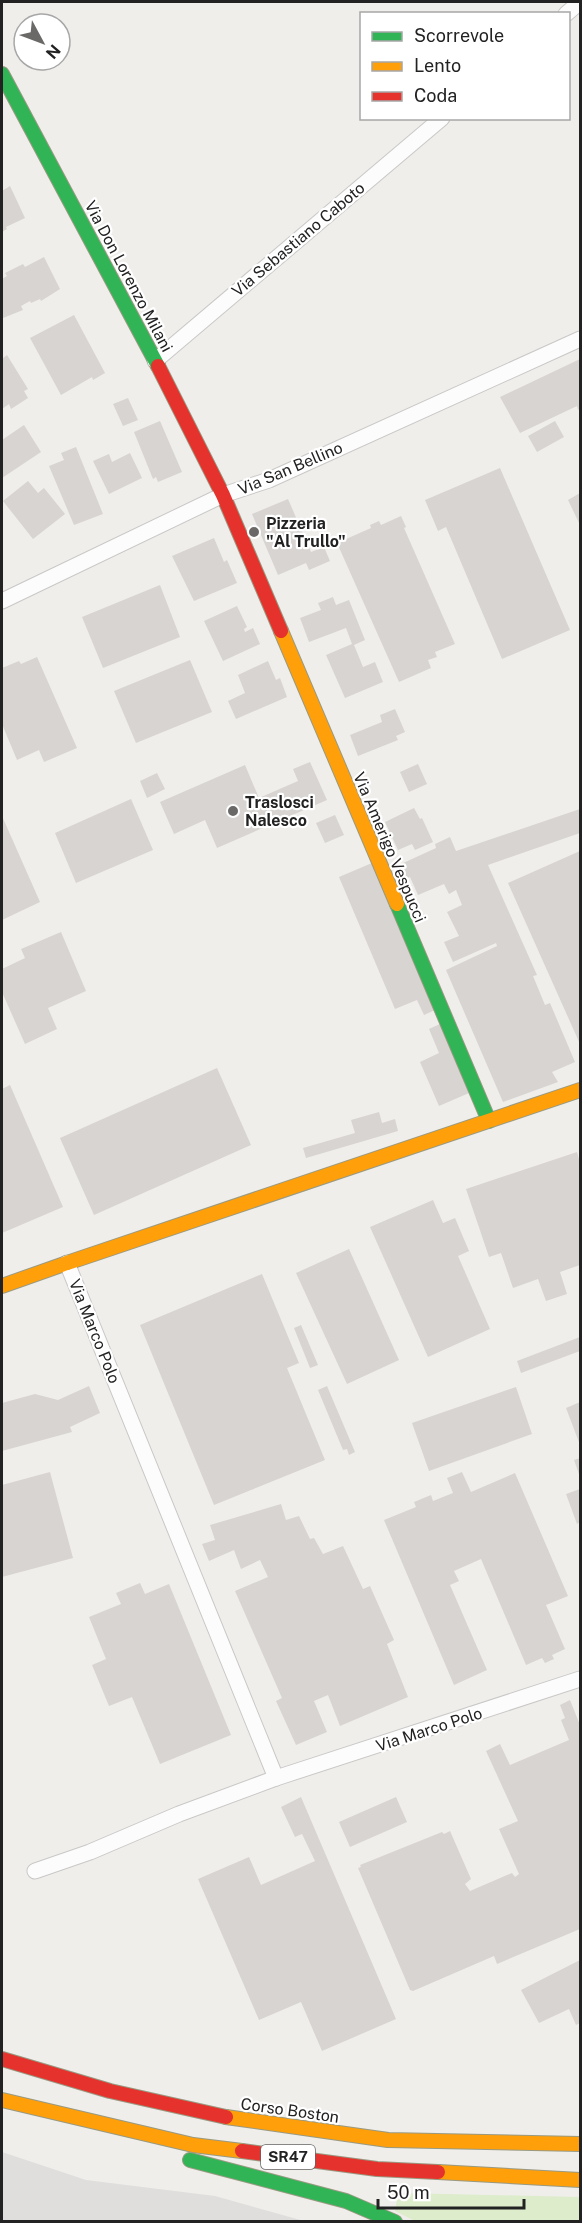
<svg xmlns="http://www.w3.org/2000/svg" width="582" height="2223" viewBox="0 0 582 2223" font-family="'Public Sans',sans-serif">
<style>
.residential{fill:#dfdedc}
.grass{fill:#ddeccb}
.building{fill:#d7d4d2}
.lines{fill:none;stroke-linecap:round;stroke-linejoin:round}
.street-casing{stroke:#c9c8c7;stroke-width:17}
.fast-casing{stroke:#999a82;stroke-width:16}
.slow-casing{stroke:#999a82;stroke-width:16}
.jam-casing{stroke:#999a82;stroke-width:16}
.street{stroke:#fdfcfc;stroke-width:15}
.fast{stroke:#30b455;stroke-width:14}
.slow{stroke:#ff9f0a;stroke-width:14}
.jam{stroke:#e5322d;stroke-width:14}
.poi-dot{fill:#6a6968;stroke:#fff;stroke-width:2}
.labels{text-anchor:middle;stroke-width:4.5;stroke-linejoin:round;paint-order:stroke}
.shield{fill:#fff;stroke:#646464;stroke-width:1.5}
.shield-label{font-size:15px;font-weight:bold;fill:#222}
.street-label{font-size:16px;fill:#222;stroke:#fff}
.poi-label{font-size:16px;font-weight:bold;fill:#222;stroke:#fff;text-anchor:start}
</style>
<rect width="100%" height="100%" fill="#f0eeeb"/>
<!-- residential -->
<polygon class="residential" points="2,2152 86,2180 215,2196 304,2221 2,2221"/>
<!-- grass -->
<polygon class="grass" points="404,2193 580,2197 580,2221 415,2221 395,2211 397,2200"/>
<!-- building -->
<g class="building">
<polygon points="10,186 25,218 6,227 7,229 2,232 2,191"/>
<polygon points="44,257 60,289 41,301 40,299 31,303 30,301 21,306 23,310 3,318 2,279 7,276 5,273 23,264 25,267"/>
<polygon points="74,315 105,373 93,380 92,377 61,395 30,338"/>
<polygon points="7,355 28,389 24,391 28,398 11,409 9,404 2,409 2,359"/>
<polygon points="580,359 580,409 578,410 577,406 520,433 500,397"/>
<polygon points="128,398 138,420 123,426 113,404"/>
<polygon points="160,421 182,472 158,482 156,477 153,479 134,432"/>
<polygon points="555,421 564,437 537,452 528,436"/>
<polygon points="24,425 41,452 2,478 2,440"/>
<polygon points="76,447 103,514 74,525 49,466 64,460 61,453"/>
<polygon points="130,453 142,478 109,494 93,461 109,454 112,462"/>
<polygon points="500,468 570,630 502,659 446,527 438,531 425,500"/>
<polygon points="28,481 38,493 44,488 65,514 33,539 3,501"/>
<polygon points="580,493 580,525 568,500"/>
<polygon points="288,499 311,552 324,547 330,561 309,570 306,563 278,575 252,514"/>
<polygon points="401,516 406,527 404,528 455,644 435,652 437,657 428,660 431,668 399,682 337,543 371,528 370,525 379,521 381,525"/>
<polygon points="214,538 224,562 227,560 237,583 194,601 172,556"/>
<polygon points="160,585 180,637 103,668 82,617"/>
<polygon points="333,597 336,605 349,600 365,640 354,645 363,667 375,662 383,682 345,698 326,655 352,644 346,628 309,642 300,618 321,610 318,603"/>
<polygon points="237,606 247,627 244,629 245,632 253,628 260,644 223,661 204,621"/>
<polygon points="37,657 77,748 44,762 39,750 17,760 2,724 2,668 19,661 21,664"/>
<polygon points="190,660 212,712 136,743 114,691"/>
<polygon points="268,661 276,680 280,678 287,697 236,719 228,701 245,693 238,675"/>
<polygon points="395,709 405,732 396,736 398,740 358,756 350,735 382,722 380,715"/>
<polygon points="310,762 327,800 217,848 205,820 174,834 160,802 245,765 259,798 298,781 293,769"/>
<polygon points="418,764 427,784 409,792 400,772"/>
<polygon points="157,773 165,789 147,798 140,781"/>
<polygon points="131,799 153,850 76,883 55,833"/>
<polygon points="414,808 420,819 422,818 433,842 415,850 412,844 398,850 385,822"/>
<polygon points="580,809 580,833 488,865 537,975 533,976 545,1005 550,1003 575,1062 552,1072 558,1082 503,1102 446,970 497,946 496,943 453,962 444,942 459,936 447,912 462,905 456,890 449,894 444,884 418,895 410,877 407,878 401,864 436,848 435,844 450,837 456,851"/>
<polygon points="335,815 344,835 325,843 316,823"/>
<polygon points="2,816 40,902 2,920"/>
<polygon points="580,851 580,1044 508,883"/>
<polygon points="372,863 435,1010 424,1015 417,1000 395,1009 339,877"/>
<polygon points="61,932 86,991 48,1008 57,1029 25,1044 2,992 2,969 25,958 21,949"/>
<polygon points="440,1024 469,1093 439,1106 420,1062 439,1053 429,1029"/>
<polygon points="217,1068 251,1145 94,1215 60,1138"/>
<polygon points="10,1085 63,1207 2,1233 2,1089"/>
<polygon points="379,1112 382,1123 395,1119 398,1131 306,1158 303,1148 355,1133 351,1120"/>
<polygon points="577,1152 580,1163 580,1265 560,1272 567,1294 546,1301 538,1279 513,1288 501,1253 489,1257 466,1189"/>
<polygon points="433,1200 443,1223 455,1218 469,1251 458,1256 490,1329 428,1357 370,1227"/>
<polygon points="349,1249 399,1360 347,1384 296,1273"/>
<polygon points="262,1274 299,1363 287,1368 325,1460 214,1505 140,1325"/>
<polygon points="301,1325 318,1365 310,1368 294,1328"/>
<polygon points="580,1337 580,1351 521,1373 517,1361"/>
<polygon points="89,1386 100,1413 70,1427 72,1432 2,1451 2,1403 35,1394 58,1400"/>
<polygon points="327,1386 355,1452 349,1455 347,1449 343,1450 318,1390"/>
<polygon points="516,1387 532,1434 429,1471 412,1423"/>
<polygon points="580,1402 580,1445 566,1408"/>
<polygon points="580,1458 580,1477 574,1460"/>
<polygon points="50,1472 73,1558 2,1577 2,1485"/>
<polygon points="462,1472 471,1492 515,1473 568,1596 546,1605 565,1649 552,1655 554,1659 545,1663 542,1658 526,1665 481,1559 454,1571 459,1581 450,1585 487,1670 454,1685 384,1520 416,1507 414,1502 431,1495 433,1501 453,1493 447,1478"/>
<polygon points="580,1489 580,1522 577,1524 566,1494"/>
<polygon points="281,1504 286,1520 299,1516 310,1539 314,1538 323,1554 343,1546 363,1589 370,1586 394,1640 387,1644 408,1697 340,1726 328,1695 314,1701 327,1732 296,1745 276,1701 282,1698 235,1591 268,1577 260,1560 241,1569 234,1550 209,1561 202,1544 215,1540 210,1525"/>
<polygon points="140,1583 145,1594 169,1584 231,1735 160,1764 132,1697 109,1706 92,1665 106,1659 89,1617 121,1604 116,1593"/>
<polygon points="570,1700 580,1725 580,1929 497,1964 494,1956 413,1991 410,1990 358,1868 361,1867 360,1865 442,1832 444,1834 450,1831 471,1879 465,1884 470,1891 512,1873 515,1877 519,1874 499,1829 518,1821 486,1751 500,1744 510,1765 569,1740 561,1720 565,1718 560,1705"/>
<polygon points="301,1797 396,2019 322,2051 301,2002 259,2020 198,1879 249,1857 261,1885 315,1861 302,1834 295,1837 281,1807"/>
<polygon points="396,1797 407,1822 350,1847 339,1822"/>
<polygon points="580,1960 580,2023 576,2025 569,2009 539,2023 521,1990"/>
</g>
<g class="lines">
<defs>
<g id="street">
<polyline points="566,14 580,2"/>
<polyline points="155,361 442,118"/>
<polyline points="2,601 223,495 269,480 580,339"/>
<polyline points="67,1263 276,1778"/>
<polyline points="35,1871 90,1852 179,1814 276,1778 580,1679"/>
</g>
<g id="fast">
<polyline points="2,74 158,366"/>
<polyline points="397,904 489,1121"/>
<polyline points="190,2160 346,2201 395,2222"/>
</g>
<g id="slow">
<polyline points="281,631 397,904"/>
<polyline points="67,1263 580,1090"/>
<polyline points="2,1286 67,1263"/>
<polyline points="2,2100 193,2145 242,2151"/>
<polyline points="226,2117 388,2140 580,2144"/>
<polyline points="438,2172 580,2180"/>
</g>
<g id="jam">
<polyline points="158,366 223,495 281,631"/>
<polyline points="2,2059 110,2091 226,2117"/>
<polyline points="242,2151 377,2169 438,2172"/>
</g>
</defs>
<!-- street casing -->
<use href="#street" class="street-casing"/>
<!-- fast casing -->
<use href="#fast" class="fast-casing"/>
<!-- slow casing -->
<use href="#slow" class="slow-casing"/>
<!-- jam casing -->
<use href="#jam" class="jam-casing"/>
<!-- street -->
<use href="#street" class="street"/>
<!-- fast -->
<use href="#fast" class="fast"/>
<!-- slow -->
<use href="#slow" class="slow"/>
<!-- jam -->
<use href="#jam" class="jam"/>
</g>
<!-- markers -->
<g class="poi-dot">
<circle cx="254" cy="532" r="6"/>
<circle cx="233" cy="811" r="6"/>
</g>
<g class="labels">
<!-- shield labels -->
<rect class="shield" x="261" y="2145" width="54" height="24" rx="4.5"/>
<g class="shield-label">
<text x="288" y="2162">SR47</text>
</g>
<!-- street labels -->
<g class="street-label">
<text transform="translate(298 239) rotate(-40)" y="6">Via Sebastiano Caboto</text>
<text transform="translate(129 276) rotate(62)" y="6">Via Don Lorenzo Milani</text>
<text transform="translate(290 468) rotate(-23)" y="6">Via San Bellino</text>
<text transform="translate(390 847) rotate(67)" y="6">Via Amerigo Vespucci</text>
<text transform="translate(95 1331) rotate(68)" y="6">Via Marco Polo</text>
<text transform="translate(429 1729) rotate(-18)" y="6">Via Marco Polo</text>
<text transform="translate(290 2110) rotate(8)" y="6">Corso Boston</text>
</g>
<!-- poi labels -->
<g class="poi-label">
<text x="266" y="529">Pizzeria<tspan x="266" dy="18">"Al Trullo"</tspan></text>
<text x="245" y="808">Traslosci<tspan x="245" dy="18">Nalesco</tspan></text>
</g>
</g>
<!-- border -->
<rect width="582" height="2223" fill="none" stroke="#222222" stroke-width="6"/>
<!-- legend -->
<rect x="360" y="12" width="210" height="108" fill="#ffffff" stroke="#a7a7a7" stroke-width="1.5"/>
<rect x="372" y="32" width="30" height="9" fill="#30b455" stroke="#a7a7a7" stroke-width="1.5"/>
<text x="414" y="42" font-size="18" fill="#222222">Scorrevole</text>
<rect x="372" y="62" width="30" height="9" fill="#ff9f0a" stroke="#a7a7a7" stroke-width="1.5"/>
<text x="414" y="72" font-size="18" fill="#222222">Lento</text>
<rect x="372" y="92" width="30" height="9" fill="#e5322d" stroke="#a7a7a7" stroke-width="1.5"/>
<text x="414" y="102" font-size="18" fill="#222222">Coda</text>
<!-- north arrow -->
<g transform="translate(42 42) rotate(131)"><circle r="28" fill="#ffffff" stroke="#a7a7a7" stroke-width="1.5"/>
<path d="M0-4.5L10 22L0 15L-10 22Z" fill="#6a6968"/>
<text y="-9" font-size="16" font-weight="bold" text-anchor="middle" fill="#222222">N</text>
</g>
<!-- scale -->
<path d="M378 2199v9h146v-9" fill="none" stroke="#222222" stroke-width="3"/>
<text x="387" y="2199" font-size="18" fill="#222222" stroke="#ffffff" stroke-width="4.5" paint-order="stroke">50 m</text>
</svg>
